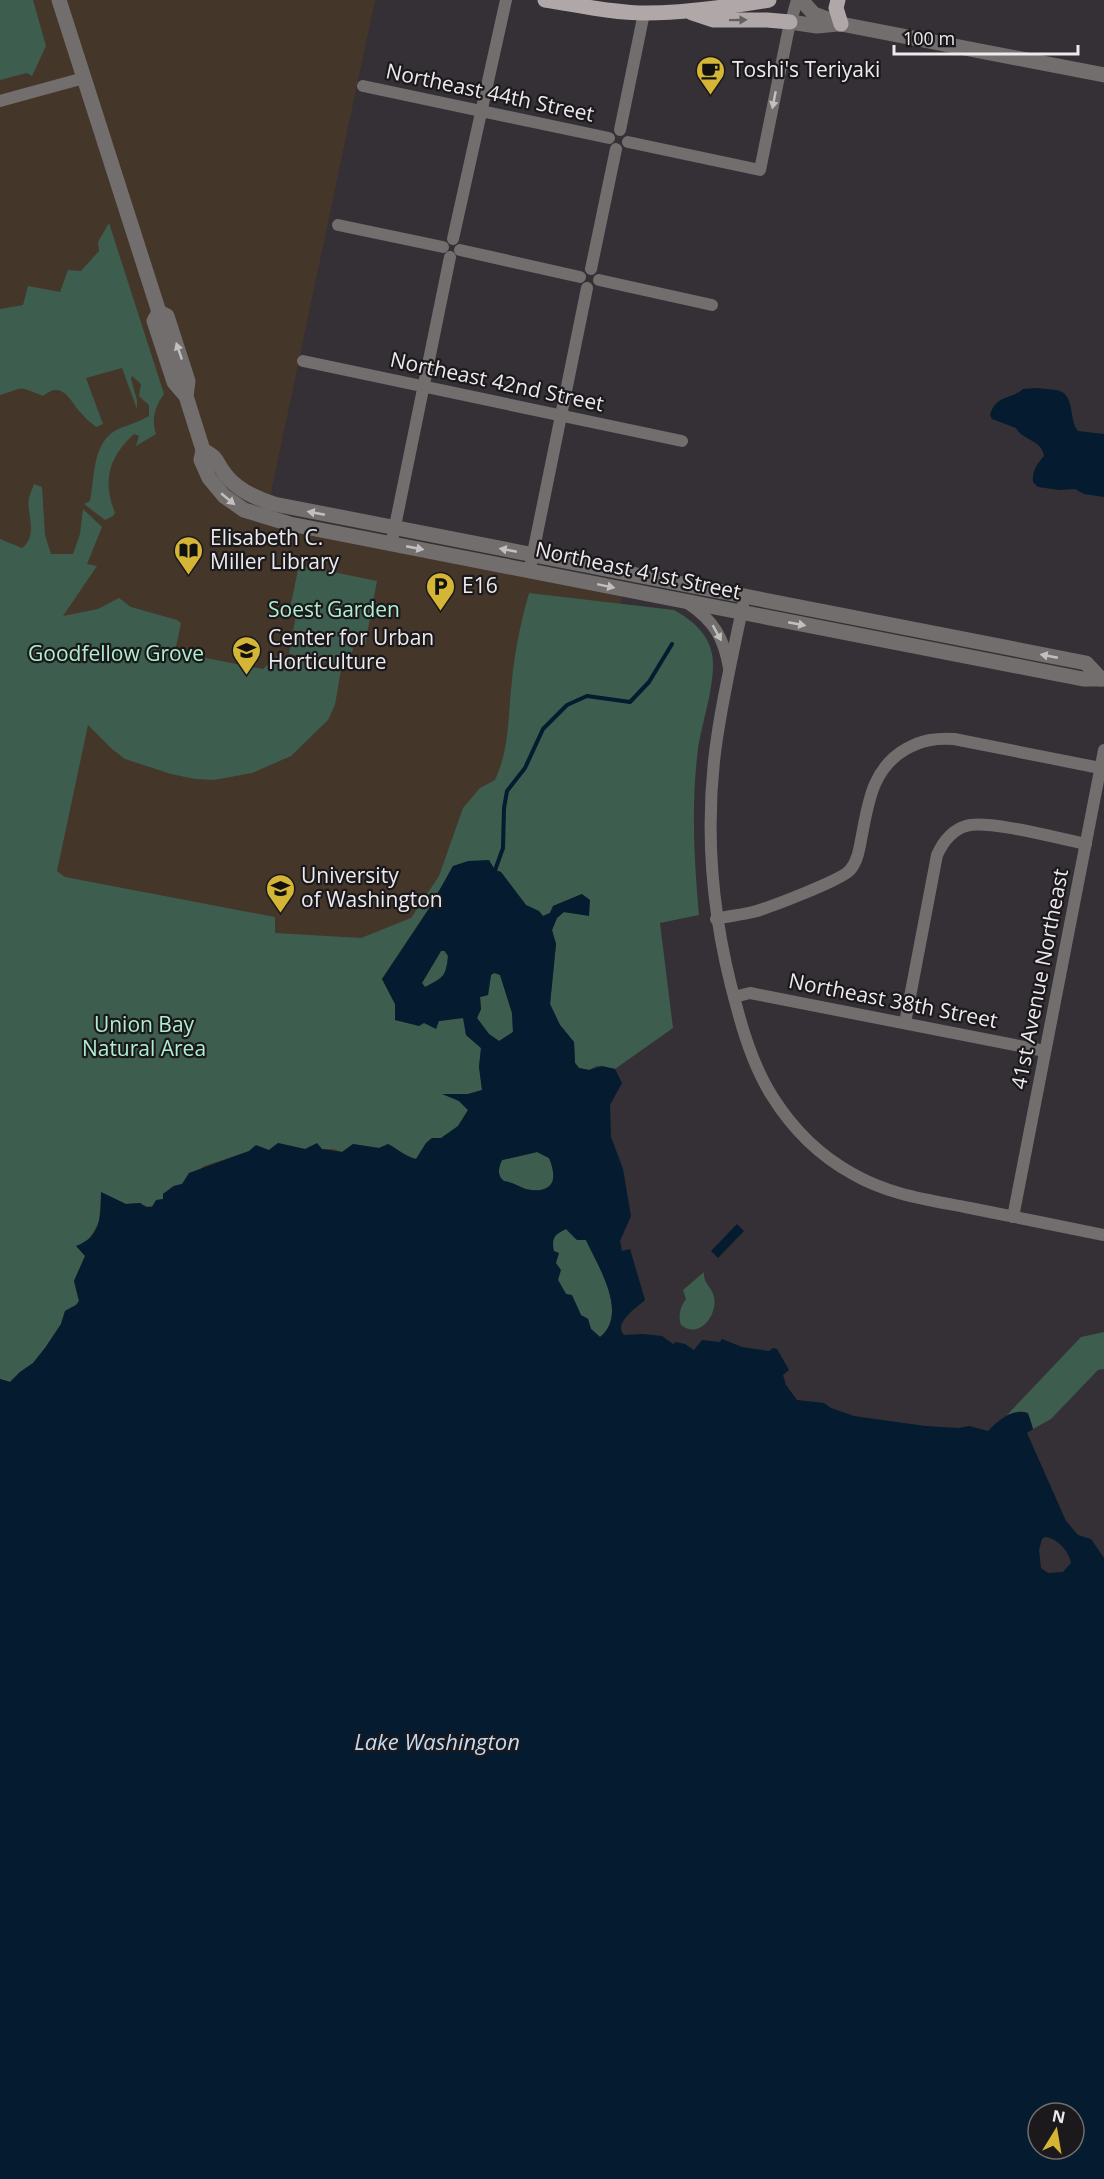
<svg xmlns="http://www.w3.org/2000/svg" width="1104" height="2179" viewBox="0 0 1104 2179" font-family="'Open Sans',sans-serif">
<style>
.education{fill:#45362a}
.green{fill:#3d5d4e}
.water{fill:#051b2f;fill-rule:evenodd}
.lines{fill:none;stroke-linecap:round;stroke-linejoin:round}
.stream{stroke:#051b2f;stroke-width:4}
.minor{stroke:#716e6d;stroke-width:12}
.tertiary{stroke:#716e6d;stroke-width:15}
.primary{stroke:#b0a8a8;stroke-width:15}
.oneway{fill:#666062}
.oneway2{fill:#c1bfc0}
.labels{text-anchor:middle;stroke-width:4.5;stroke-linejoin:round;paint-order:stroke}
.poi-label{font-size:21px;fill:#eceaed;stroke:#1b191b;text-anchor:start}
.street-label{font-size:21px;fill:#eceaed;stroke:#1b191b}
.park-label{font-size:21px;fill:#aeefd0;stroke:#1b191b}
.water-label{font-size:22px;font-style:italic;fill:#c2dcf7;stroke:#1b191b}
</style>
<rect width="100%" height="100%" fill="#343035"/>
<!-- education -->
<polygon class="education" points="0,0 375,0 265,521 622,596 484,1304 0,1372"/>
<!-- green -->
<g class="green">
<polygon points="0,0 33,0 46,46 32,76 27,73 0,80"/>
<path d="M109 223 164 394C155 406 151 420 156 434L136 446 139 436 134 434C109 457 102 480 115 513L113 516 105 520 84 504 90 501C95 476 92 442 118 429 128 425 139 422 149 416V405L139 396 141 384 132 376 131 379 137 400V409L122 368 86 378 103 424 96 427C91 423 85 418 81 413 69 399 62 380 43 396 17 385 24 388 0 395V309L23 305 28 286 60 292 68 270 81 271 99 251 98 242Z"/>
<path d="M34 484 42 487 45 535 51 554H73L80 534 83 509 102 527 87 564 97 566 63 616 98 609 119 598 131 607 177 620 181 623 175 652 263 669 277 656 341 669 335 705 328 720 291 756 252 773 214 780 195 779 171 774 125 759 112 749 88 725 57 871 65 877 275 917V933L361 938 411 918 439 876 463 808 480 788 495 780C510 748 508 714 512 680 515 650 521 621 529 593L674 610C692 620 708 633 712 654 717 679 702 722 698 749 691 805 694 860 699 915L660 923 673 1028 615 1069 597 1066 589 1070 579 1068 575 1063 574 1042 560 1025 550 1004 556 944 552 930 557 918 563 912 588 915 582 894 553 906 550 913 543 916 538 911 526 905 501 872 495 870 453 866 430 907 382 979 395 1004V1020L424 1023 464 1018 466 1035 481 1048 479 1067 482 1090 468 1094H444L459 1101 468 1110 458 1126 441 1139 432 1138 426 1143 417 1159C406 1157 398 1149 388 1144L379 1148 353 1144 342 1152 333 1149H305L278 1143 269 1150 250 1151 204 1166 182 1184 173 1186 163 1194V1199C154 1205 150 1210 140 1203L126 1204 101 1193 99 1222 82 1252 85 1256 74 1281 79 1301 76 1305 65 1311 61 1324 45 1348 33 1363 20 1372 10 1382 0 1379V539L22 548C39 534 26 514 29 498 30 493 33 488 34 484Z"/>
<polygon points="299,565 377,581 365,645 354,643 349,667 289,654 296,615 289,613"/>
<path d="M441 951H444L448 956C446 977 443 977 425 987L422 983Z"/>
<polygon points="497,972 500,974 512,1013 513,1032 499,1041 489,1034 477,1018 481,1009 480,997 488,995 491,975"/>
<path d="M537 1152 549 1158C551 1162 554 1167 555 1172 556 1185 543 1192 531 1190 521 1189 514 1182 503 1182 497 1174 498 1169 502 1160Z"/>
<path d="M566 1229 576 1239 586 1240C598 1267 629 1313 600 1337L591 1329 588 1319 581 1315 572 1296 566 1294 558 1280 552 1242 556 1234Z"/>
<path d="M704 1272C703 1284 712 1286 714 1297 718 1315 699 1340 681 1325 678 1316 680 1307 686 1299L683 1290Z"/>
<polygon points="1104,1332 1104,1369 1098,1370 1051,1419 1033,1429 1030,1419 1024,1412 1007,1415 1081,1337"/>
</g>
<!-- water -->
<g class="water">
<path d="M1036 388C1043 389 1050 389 1056 390 1076 393 1068 419 1078 431L1104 434V497L1084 494 1075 489 1059 490 1038 487 1033 482C1032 471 1037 464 1044 456 1042 440 1022 440 1016 428L992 419 990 415C996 394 1011 400 1023 389Z"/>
<path d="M489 860 495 870 501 872 526 905 539 911 543 916 550 913 553 906 582 894 590 900 589 916 564 912 557 918 552 930 556 944 550 1004 560 1025 574 1042 575 1063 579 1068 589 1070 602 1066 615 1069 622 1083 610 1105 611 1137 623 1169 631 1216 620 1241 622 1251 630 1249 645 1300C636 1308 613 1323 624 1335L643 1334 662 1336 673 1344 676 1342 685 1344 694 1350 702 1340 720 1342 722 1339 742 1347 769 1351 773 1348 777 1349 789 1370 783 1375 786 1385 797 1400 824 1403 831 1408 854 1416 925 1426 959 1428 969 1426 988 1431C999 1420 1012 1408 1028 1413L1033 1429 1027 1433 1066 1521 1078 1535 1091 1539 1104 1558V2179H0V1379L10 1382 20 1372 33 1363 45 1348 61 1324 65 1311 76 1305 79 1301 74 1281 85 1256 76 1246C101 1237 101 1216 101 1192L126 1204 140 1203 146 1207H152L156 1200 163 1199V1194L174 1186 182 1184 189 1173 249 1151 256 1145 269 1150 278 1143 305 1149 317 1143 322 1149 342 1152 353 1144 379 1148 388 1144C398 1149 406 1157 416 1159L426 1143 432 1138H441L458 1126 468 1110 459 1101 442 1094H468L482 1090 479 1067 481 1048 466 1035 463 1018 439 1021 436 1029 424 1023 419 1026 395 1020V1004L382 979 430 907 453 866 468 861ZM441 951H445L448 956C446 977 443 978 425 987L422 983ZM494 973 500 975 512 1013 513 1032 499 1041 489 1034 477 1018 481 1009 480 997 488 995 491 975ZM537 1152 549 1158C556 1175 557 1193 531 1190 521 1189 514 1182 504 1181 497 1175 498 1169 502 1160ZM566 1229 577 1240H586C598 1266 629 1314 600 1337L591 1329 588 1319 581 1315 572 1295 566 1294 558 1280 561 1270 556 1263 559 1253 554 1251C551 1238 555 1234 566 1229ZM1045 1537C1057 1538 1069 1551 1071 1563L1063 1572 1048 1573 1041 1568 1039 1550 1042 1539ZM1038 2113H1074V2149H1038Z"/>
<polygon points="737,1224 744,1231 718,1258 711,1251"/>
</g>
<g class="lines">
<!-- stream -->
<polyline class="stream" points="494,873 503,848 504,808 507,791 525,768 543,729 567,705 587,696 630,702 649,682 672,644"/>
<!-- minor -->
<g class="minor">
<polyline points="363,86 609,138"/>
<polyline points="0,101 84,78"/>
<polyline points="620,130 644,13"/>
<polyline points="628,142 760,170 788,32 797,0"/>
<polyline points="338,225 443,247"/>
<polyline points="453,239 506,0"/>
<polyline points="460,250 580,277"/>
<polyline points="591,269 616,149"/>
<polyline points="599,280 712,305"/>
<polyline points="303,361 682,441"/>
<polyline points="393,536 450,257"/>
<polyline points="531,563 587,288"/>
<path d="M745 595C734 650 720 706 714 761 705 845 714 927 737 1008 745 1039 755 1069 772 1096 792 1128 820 1156 853 1174 889 1195 930 1200 970 1208 1015 1217 1059 1226 1104 1235"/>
<path d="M689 604C714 621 724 638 729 668"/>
<path d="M716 919C728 916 741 915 753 912 768 908 842 880 850 870 857 862 859 851 861 840 868 805 871 769 906 749 922 740 935 738 954 739L1100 768"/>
<polyline points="734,997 750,993 1045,1051"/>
<path d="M905 1023 937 855C943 842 952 830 966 826 987 819 1060 839 1086 844"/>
<polyline points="1013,1217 1104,750"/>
</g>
<!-- tertiary -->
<g class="tertiary">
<polyline points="59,0 159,312 154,321 174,382 186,396 203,450 201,460 209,478 224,496 244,510 290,524 1083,679 1104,679"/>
<polyline points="801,0 814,14 841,24 1104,75"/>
<polyline points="790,22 817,26 838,24"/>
<polyline points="159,312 167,316 188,381 186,396"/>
<path d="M203 450C221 460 214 460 225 474 237 490 255 498 274 504L1086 663 1101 679"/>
</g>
<!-- primary -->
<g class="primary">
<path d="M545 0C578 5 612 13 645 13 687 13 728 7 769 0"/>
<polyline points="838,0 836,8 841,24"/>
<polyline points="692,13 713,20 767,20 790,22"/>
</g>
</g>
<!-- one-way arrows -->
<defs><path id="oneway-solid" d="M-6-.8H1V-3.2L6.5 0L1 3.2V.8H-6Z" transform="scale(1.5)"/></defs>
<use class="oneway" href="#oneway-solid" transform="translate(738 20) rotate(-1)"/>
<g class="oneway2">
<use href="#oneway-solid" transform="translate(774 100) rotate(101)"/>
<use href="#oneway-solid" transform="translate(179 351) rotate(-109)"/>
<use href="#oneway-solid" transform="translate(228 499) rotate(40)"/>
<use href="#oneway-solid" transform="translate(316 513) rotate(-169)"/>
<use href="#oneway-solid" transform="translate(415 548) rotate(11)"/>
<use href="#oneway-solid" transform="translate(508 550) rotate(-169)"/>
<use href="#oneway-solid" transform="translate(606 586) rotate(12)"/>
<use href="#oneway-solid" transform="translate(797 624) rotate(11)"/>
<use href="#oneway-solid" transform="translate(717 633) rotate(61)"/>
<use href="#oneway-solid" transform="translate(1049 656) rotate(-169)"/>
</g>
<!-- icons -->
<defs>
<symbol id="cafe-pin" viewBox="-11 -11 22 30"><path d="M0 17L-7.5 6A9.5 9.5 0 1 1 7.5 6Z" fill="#d5b535" stroke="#1b191b"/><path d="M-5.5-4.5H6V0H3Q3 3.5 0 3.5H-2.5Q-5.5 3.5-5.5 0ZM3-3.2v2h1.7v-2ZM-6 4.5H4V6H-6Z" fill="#111"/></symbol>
<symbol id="library-pin" viewBox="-11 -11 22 30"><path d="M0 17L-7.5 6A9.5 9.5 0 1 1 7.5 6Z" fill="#d5b535" stroke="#1b191b"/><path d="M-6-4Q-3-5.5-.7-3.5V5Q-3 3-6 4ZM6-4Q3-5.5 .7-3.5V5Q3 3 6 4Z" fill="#111"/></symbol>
<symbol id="parking-pin" viewBox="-11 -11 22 30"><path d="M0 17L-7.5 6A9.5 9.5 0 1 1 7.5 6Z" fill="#d5b535" stroke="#1b191b"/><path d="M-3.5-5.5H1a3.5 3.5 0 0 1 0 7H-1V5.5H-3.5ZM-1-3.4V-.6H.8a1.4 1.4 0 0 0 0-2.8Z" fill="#111"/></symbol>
<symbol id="university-pin" viewBox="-11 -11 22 30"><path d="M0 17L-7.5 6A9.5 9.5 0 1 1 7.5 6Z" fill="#d5b535" stroke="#1b191b"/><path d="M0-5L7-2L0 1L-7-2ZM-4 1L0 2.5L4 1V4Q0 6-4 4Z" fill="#111"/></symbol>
</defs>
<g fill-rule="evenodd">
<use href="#cafe-pin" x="694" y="54" width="33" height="45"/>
<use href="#library-pin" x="172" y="534" width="33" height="45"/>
<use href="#parking-pin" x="424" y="570" width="33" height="45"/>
<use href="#university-pin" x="230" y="634" width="33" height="45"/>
<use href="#university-pin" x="264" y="872" width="33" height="45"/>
</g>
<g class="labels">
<!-- poi labels -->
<g class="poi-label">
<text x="732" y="77">Toshi's Teriyaki</text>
<text x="210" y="545">Elisabeth C.<tspan x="210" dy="24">Miller Library</tspan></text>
<text x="462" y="593">E16</text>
<text x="268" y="645">Center for Urban<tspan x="268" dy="24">Horticulture</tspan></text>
<text x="301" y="883">University<tspan x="301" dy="24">of Washington</tspan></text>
</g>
<!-- street labels -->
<g class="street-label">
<text transform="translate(490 93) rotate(12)" y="7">Northeast 44th Street</text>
<text transform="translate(497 382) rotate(12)" y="7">Northeast 42nd Street</text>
<text transform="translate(638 571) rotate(12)" y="7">Northeast 41st Street</text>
<text transform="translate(1040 979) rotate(-79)" y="7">41st Avenue Northeast</text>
<text transform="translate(893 1001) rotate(11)" y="7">Northeast 38th Street</text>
</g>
<!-- park labels -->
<g class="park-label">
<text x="334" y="617">Soest Garden</text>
<text x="116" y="661">Goodfellow Grove</text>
<text x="144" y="1032">Union Bay<tspan x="144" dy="24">Natural Area</tspan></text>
</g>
<!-- water labels -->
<g class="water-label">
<text x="437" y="1750">Lake Washington</text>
</g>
</g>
<!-- north arrow -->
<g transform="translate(1056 2131) rotate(11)"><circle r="28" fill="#1b191b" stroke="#6f6d6f" stroke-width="1.5"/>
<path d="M0-4.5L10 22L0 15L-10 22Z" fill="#d5b535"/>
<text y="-9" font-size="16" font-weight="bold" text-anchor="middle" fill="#eceaed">N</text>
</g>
<!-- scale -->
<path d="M894 45v9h184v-9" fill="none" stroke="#eceaed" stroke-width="3"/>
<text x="903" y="45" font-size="18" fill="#eceaed" stroke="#1b191b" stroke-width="4.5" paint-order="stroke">100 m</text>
</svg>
